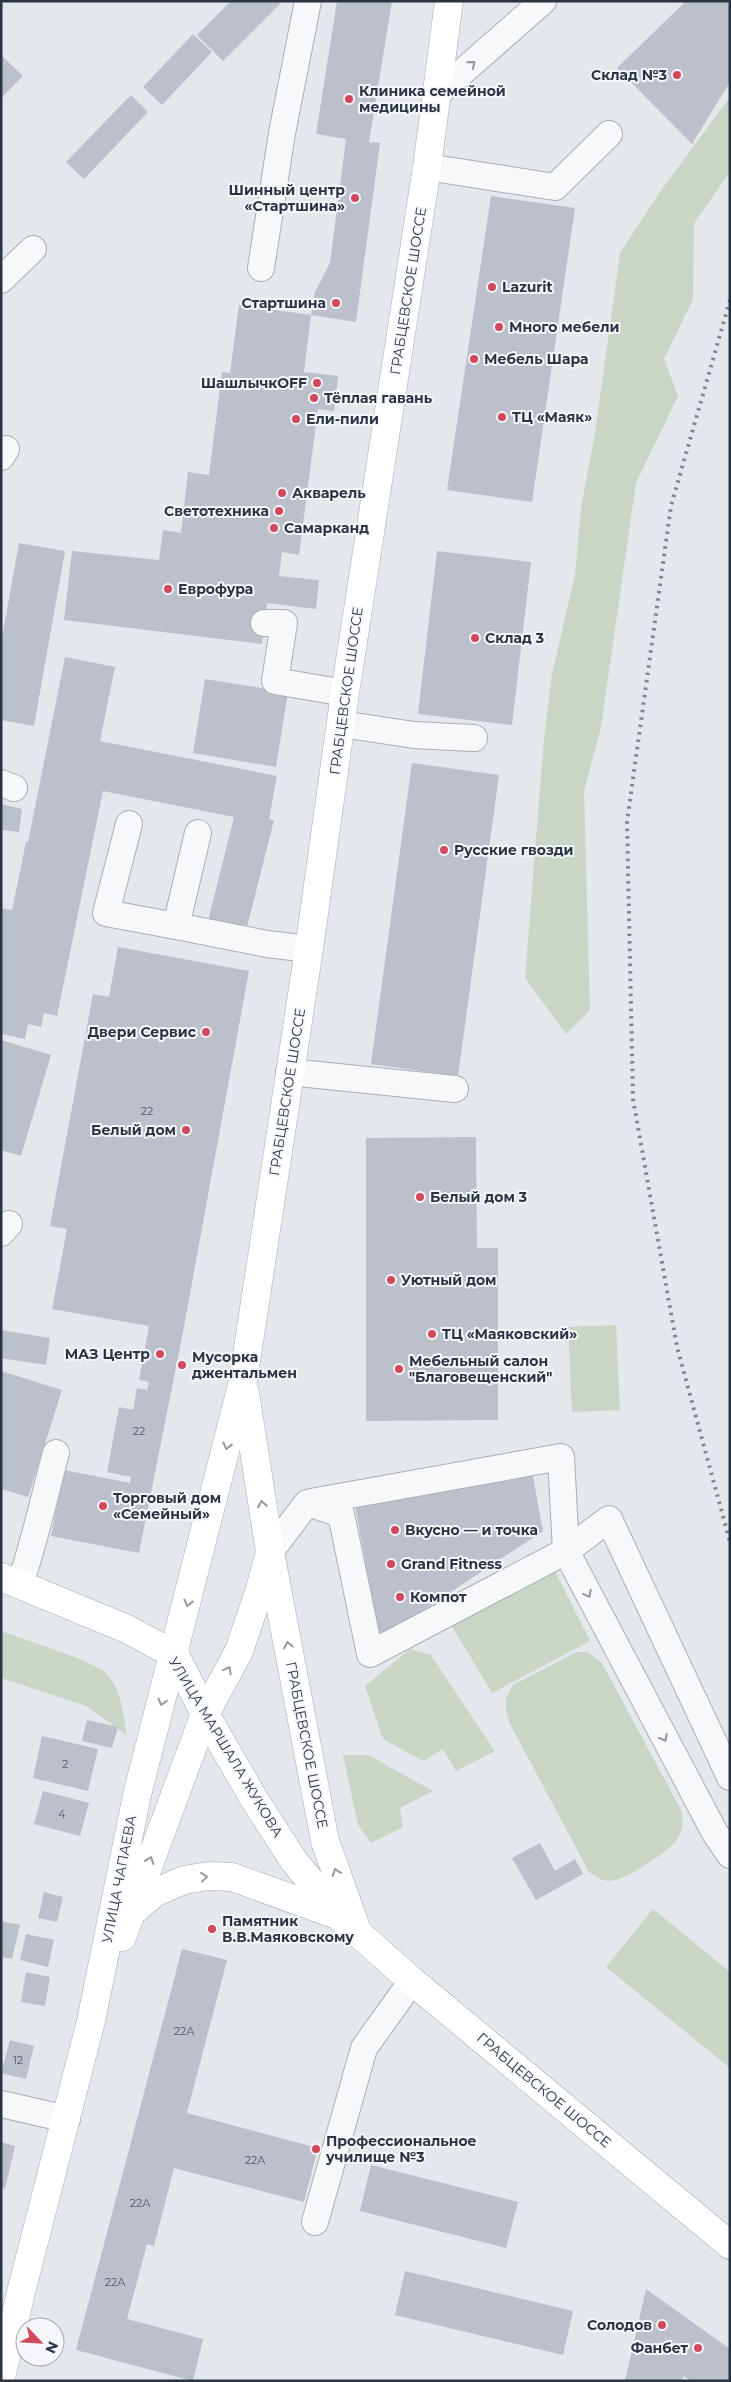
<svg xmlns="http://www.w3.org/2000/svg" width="731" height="2382" viewBox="0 0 731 2382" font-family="Montserrat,sans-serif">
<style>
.green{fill:#c9d6c5}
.building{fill:#bbc0ca}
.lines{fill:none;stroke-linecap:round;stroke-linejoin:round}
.minor-casing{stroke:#a9aeb7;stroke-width:28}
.major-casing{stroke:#a3abb8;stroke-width:29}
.minor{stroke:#f7f8fa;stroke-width:26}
.major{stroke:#fff;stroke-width:28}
.rail{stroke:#7d8696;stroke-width:4;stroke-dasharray:2.5 5;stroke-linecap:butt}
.oneway{stroke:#9196a0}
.oneway2{stroke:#959aa2}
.poi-dot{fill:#d1495b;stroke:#f4f6f9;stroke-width:2}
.labels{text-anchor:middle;stroke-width:4;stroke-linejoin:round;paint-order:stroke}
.number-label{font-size:11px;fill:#4f5766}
.poi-label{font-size:14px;font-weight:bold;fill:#2b3445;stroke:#f4f6f9;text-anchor:start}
.street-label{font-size:14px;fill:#2b3445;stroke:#f4f6f9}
</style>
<rect width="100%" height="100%" fill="#e4e7ec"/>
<!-- green -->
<g class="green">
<polygon points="730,97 730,172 694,223 693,299 664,359 678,396 636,483 601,727 584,791 590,1010 566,1034 525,978 544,738 552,674 575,575 581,508 595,433 620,253 660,192"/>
<polygon points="616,1325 620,1410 572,1412 568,1327"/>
<polygon points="554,1569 590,1641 492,1693 451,1625"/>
<path d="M1 1631C22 1639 95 1661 107 1674 122 1690 123 1715 127 1735L86 1706 1 1678Z"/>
<polygon points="410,1649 431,1655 495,1751 456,1771 443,1749 423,1761 383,1739 365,1686"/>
<path d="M577 1652H587L602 1663 682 1812C683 1821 683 1829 678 1838 671 1851 625 1880 610 1881 602 1881 596 1877 589 1872L510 1724 506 1712V1698L513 1685Z"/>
<polygon points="343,1755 368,1755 433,1791 400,1808 403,1827 371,1843 358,1825"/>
<polygon points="653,1909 730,1972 730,2068 606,1967"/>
</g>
<!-- building -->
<g class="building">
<polygon points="231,1 283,1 223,61 197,35"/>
<polygon points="337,1 392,1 369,142 380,143 356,322 311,315 304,372 338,376 334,411 318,409 299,555 282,552 279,576 319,580 316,609 267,603 262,644 64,620 72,551 159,560 163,530 181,533 188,472 209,475 222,372 230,373 239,305 311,315 315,292 330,263 346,139 316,134"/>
<polygon points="686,1 730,1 730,82 692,144 617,68"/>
<polygon points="193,34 212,52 162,105 143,87"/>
<polygon points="1,55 23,76 1,98"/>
<polygon points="131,95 148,112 84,179 66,162"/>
<polygon points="491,196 575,208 532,502 447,490"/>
<polygon points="19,543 65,551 34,726 1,720 1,643"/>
<polygon points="437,551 531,562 512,725 418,714"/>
<polygon points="65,657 115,667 100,741 277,776 269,819 274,820 245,935 207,925 234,817 103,791 57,1016 44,1013 41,1027 28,1024 25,1039 1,1034 1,908 12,910 26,842 28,842"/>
<polygon points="205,679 288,692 276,767 193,753"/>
<polygon points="412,763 499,775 458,1076 371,1064"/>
<polygon points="1,804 22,809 19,832 1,830"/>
<polygon points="118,947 249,971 183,1332 139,1553 51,1536 64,1470 130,1483 131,1477 107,1472 119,1407 133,1410 137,1388 147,1390 149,1382 139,1380 149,1326 52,1309 67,1229 50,1226 93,994 109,997"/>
<polygon points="1,1040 51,1055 21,1156 1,1150"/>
<polygon points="476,1137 477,1248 498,1248 498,1420 366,1421 366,1138"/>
<polygon points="1,1330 50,1338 46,1365 1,1358"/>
<polygon points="1,1371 62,1390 28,1497 1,1489"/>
<polygon points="532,1472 543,1531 380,1639 355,1506"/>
<polygon points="87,1720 118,1727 112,1748 82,1741"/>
<polygon points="42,1736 98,1749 88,1791 33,1778"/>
<polygon points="43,1791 89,1803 80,1836 34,1824"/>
<polygon points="540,1843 555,1871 575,1859 583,1874 536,1900 512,1858"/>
<polygon points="44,1892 63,1897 57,1922 38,1918"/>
<polygon points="1,1921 20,1925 12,1959 1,1957"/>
<polygon points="26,1934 54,1940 48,1967 20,1960"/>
<polygon points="182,1949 227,1960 187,2113 318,2148 304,2202 174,2168 154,2246 147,2244 127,2319 203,2339 193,2381 76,2350"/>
<polygon points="26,1972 50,1977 45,2006 21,2002"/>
<polygon points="10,2040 34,2046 26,2079 1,2073"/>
<polygon points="1,2142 15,2146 5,2189 1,2188"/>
<polygon points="371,2165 518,2202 506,2248 360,2211"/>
<polygon points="405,2271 573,2311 563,2355 395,2315"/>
<polygon points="646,2289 730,2349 730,2381 691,2381 684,2376 680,2381 625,2381"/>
</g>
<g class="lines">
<defs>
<g id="minor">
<polyline points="435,96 543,1"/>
<polyline points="427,167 555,187 609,134"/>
<polyline points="261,268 282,133 308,1"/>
<polyline points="1,280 33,249"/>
<polyline points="1,457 6,449"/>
<polyline points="264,623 284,623 275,681 345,693"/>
<polyline points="341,724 414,735 474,738"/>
<polyline points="1,783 14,788"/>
<polyline points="129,824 106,913 176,926"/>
<polyline points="198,833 176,926 267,944 309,949"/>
<polyline points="289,1072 455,1089"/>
<polyline points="1,1233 9,1224"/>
<polyline points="311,1502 561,1457 566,1551 715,1833 730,1855"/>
<polyline points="270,1552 307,1503 341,1514 370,1654 566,1551 609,1519 730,1777"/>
<path d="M20 1584C35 1541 44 1497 56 1453"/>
<polyline points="1,2104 67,2119"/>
<polyline points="315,2222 364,2048 412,1981"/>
</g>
<g id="major">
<polyline points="245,1393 270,1552 325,1841 355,1925"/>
<polyline points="1,1577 127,1629 175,1655 205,1714 254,1799 294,1861 339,1916 412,1981 730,2245"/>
<polyline points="131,1913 154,1893 184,1880 209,1876 232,1877 337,1915"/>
<polyline points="122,1937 205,1714 239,1651 259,1592 268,1559"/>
<polyline points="1,2378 21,2292 91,2021 137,1795 243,1381 309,949 345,693 427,167 449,1"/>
</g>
</defs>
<!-- minor casing -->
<use href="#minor" class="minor-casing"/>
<!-- major casing -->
<use href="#major" class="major-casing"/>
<!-- minor -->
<use href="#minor" class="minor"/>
<!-- major -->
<use href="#major" class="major"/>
<!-- rail -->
<polyline class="rail" points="730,300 671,506 627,822 633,1099 677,1347 730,1542"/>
</g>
<!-- one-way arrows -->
<defs><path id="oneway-chevron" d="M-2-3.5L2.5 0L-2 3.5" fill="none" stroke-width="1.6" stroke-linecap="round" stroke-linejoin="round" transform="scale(1.25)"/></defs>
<g class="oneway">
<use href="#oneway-chevron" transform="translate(472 64) rotate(-41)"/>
<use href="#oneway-chevron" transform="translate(588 1594) rotate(62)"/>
<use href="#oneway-chevron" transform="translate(664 1738) rotate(62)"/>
</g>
<g class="oneway2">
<use href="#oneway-chevron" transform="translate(227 1446) rotate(104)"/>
<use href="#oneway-chevron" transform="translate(262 1504) rotate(-99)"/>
<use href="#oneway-chevron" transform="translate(188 1603) rotate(104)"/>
<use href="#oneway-chevron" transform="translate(288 1645) rotate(-101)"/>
<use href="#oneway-chevron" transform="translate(228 1670) rotate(-62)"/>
<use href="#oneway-chevron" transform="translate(162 1702) rotate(105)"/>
<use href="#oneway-chevron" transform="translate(150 1860) rotate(-70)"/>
<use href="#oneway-chevron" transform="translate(336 1872) rotate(-110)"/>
<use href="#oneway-chevron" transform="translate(204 1877) rotate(-7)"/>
</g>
<!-- markers -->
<g class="poi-dot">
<circle cx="677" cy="75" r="5"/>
<circle cx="349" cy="99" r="5"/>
<circle cx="355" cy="198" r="5"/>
<circle cx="492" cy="287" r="5"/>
<circle cx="336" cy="303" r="5"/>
<circle cx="499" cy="327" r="5"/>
<circle cx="474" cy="359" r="5"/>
<circle cx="317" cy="383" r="5"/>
<circle cx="314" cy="398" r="5"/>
<circle cx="502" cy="417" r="5"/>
<circle cx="296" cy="419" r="5"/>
<circle cx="282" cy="493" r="5"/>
<circle cx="279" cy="511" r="5"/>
<circle cx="274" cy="528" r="5"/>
<circle cx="168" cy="589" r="5"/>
<circle cx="475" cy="638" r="5"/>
<circle cx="444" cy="850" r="5"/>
<circle cx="206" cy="1032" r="5"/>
<circle cx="186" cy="1130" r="5"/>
<circle cx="420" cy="1197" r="5"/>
<circle cx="391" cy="1280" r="5"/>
<circle cx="432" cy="1334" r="5"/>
<circle cx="160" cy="1354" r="5"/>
<circle cx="182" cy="1365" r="5"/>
<circle cx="399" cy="1369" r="5"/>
<circle cx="103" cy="1506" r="5"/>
<circle cx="395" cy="1530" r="5"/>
<circle cx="391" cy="1564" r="5"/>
<circle cx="400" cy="1597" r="5"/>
<circle cx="212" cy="1929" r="5"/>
<circle cx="316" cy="2149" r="5"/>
<circle cx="662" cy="2325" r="5"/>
<circle cx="698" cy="2348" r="5"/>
</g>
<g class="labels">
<!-- number labels -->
<g class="number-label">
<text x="147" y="1115">22</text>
<text x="139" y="1435">22</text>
<text x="65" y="1768">2</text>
<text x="62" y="1818">4</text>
<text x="184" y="2035">22А</text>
<text x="18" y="2064">12</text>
<text x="255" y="2164">22А</text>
<text x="140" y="2207">22А</text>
<text x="115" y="2286">22А</text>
</g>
<!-- poi labels -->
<g class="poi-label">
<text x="667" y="80" text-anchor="end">Склад №3</text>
<text x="359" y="96">Клиника семейной<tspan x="359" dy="16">медицины</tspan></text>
<text x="345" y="195" text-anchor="end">Шинный центр<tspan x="345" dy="16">«Стартшина»</tspan></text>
<text x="502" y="292">Lazurit</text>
<text x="326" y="308" text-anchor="end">Стартшина</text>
<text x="509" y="332">Много мебели</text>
<text x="484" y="364">Мебель Шара</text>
<text x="307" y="388" text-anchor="end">ШашлычкOFF</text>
<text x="324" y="403">Тёплая гавань</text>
<text x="512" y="422">ТЦ «Маяк»</text>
<text x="306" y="424">Ели-пили</text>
<text x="292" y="498">Акварель</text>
<text x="269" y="516" text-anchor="end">Светотехника</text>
<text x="284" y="533">Самарканд</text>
<text x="178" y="594">Еврофура</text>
<text x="485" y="643">Склад 3</text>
<text x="454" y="855">Русские гвозди</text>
<text x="196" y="1037" text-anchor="end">Двери Сервис</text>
<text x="176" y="1135" text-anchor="end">Белый дом</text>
<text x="430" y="1202">Белый дом 3</text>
<text x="401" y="1285">Уютный дом</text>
<text x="442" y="1339">ТЦ «Маяковский»</text>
<text x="150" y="1359" text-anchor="end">МАЗ Центр</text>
<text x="192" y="1362">Мусорка<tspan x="192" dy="16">джентальмен</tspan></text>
<text x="409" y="1366">Мебельный салон<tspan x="409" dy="16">"Благовещенский"</tspan></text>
<text x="113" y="1503">Торговый дом<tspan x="113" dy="16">«Семейный»</tspan></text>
<text x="405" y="1535">Вкусно — и точка</text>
<text x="401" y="1569">Grand Fitness</text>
<text x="410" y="1602">Компот</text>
<text x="222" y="1926">Памятник<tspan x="222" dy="16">В.В.Маяковскому</tspan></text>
<text x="326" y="2146">Профессиональное<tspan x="326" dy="16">училище №3</tspan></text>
<text x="652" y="2330" text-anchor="end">Солодов</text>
<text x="688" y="2353" text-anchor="end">Фанбет</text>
</g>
<!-- street labels -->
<g class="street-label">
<text transform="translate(408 291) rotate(-81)" y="5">ГРАБЦЕВСКОЕ ШОССЕ</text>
<text transform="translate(346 691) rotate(-82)" y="5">ГРАБЦЕВСКОЕ ШОССЕ</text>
<text transform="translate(287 1092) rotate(-81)" y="5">ГРАБЦЕВСКОЕ ШОССЕ</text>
<text transform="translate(307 1745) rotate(79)" y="5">ГРАБЦЕВСКОЕ ШОССЕ</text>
<text transform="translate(226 1747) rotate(59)" y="5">УЛИЦА МАРШАЛА ЖУКОВА</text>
<text transform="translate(119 1879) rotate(-79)" y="5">УЛИЦА ЧАПАЕВА</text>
<text transform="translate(544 2090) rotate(40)" y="5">ГРАБЦЕВСКОЕ ШОССЕ</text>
</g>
</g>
<!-- border -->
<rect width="731" height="2382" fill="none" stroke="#2b3445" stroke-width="5"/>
<!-- north arrow -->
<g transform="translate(40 2342) rotate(115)"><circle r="24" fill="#f4f6f9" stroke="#a4a8b1"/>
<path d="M0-4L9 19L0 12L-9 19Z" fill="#d1495b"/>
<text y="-8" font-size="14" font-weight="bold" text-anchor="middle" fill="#2b3445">N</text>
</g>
</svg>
